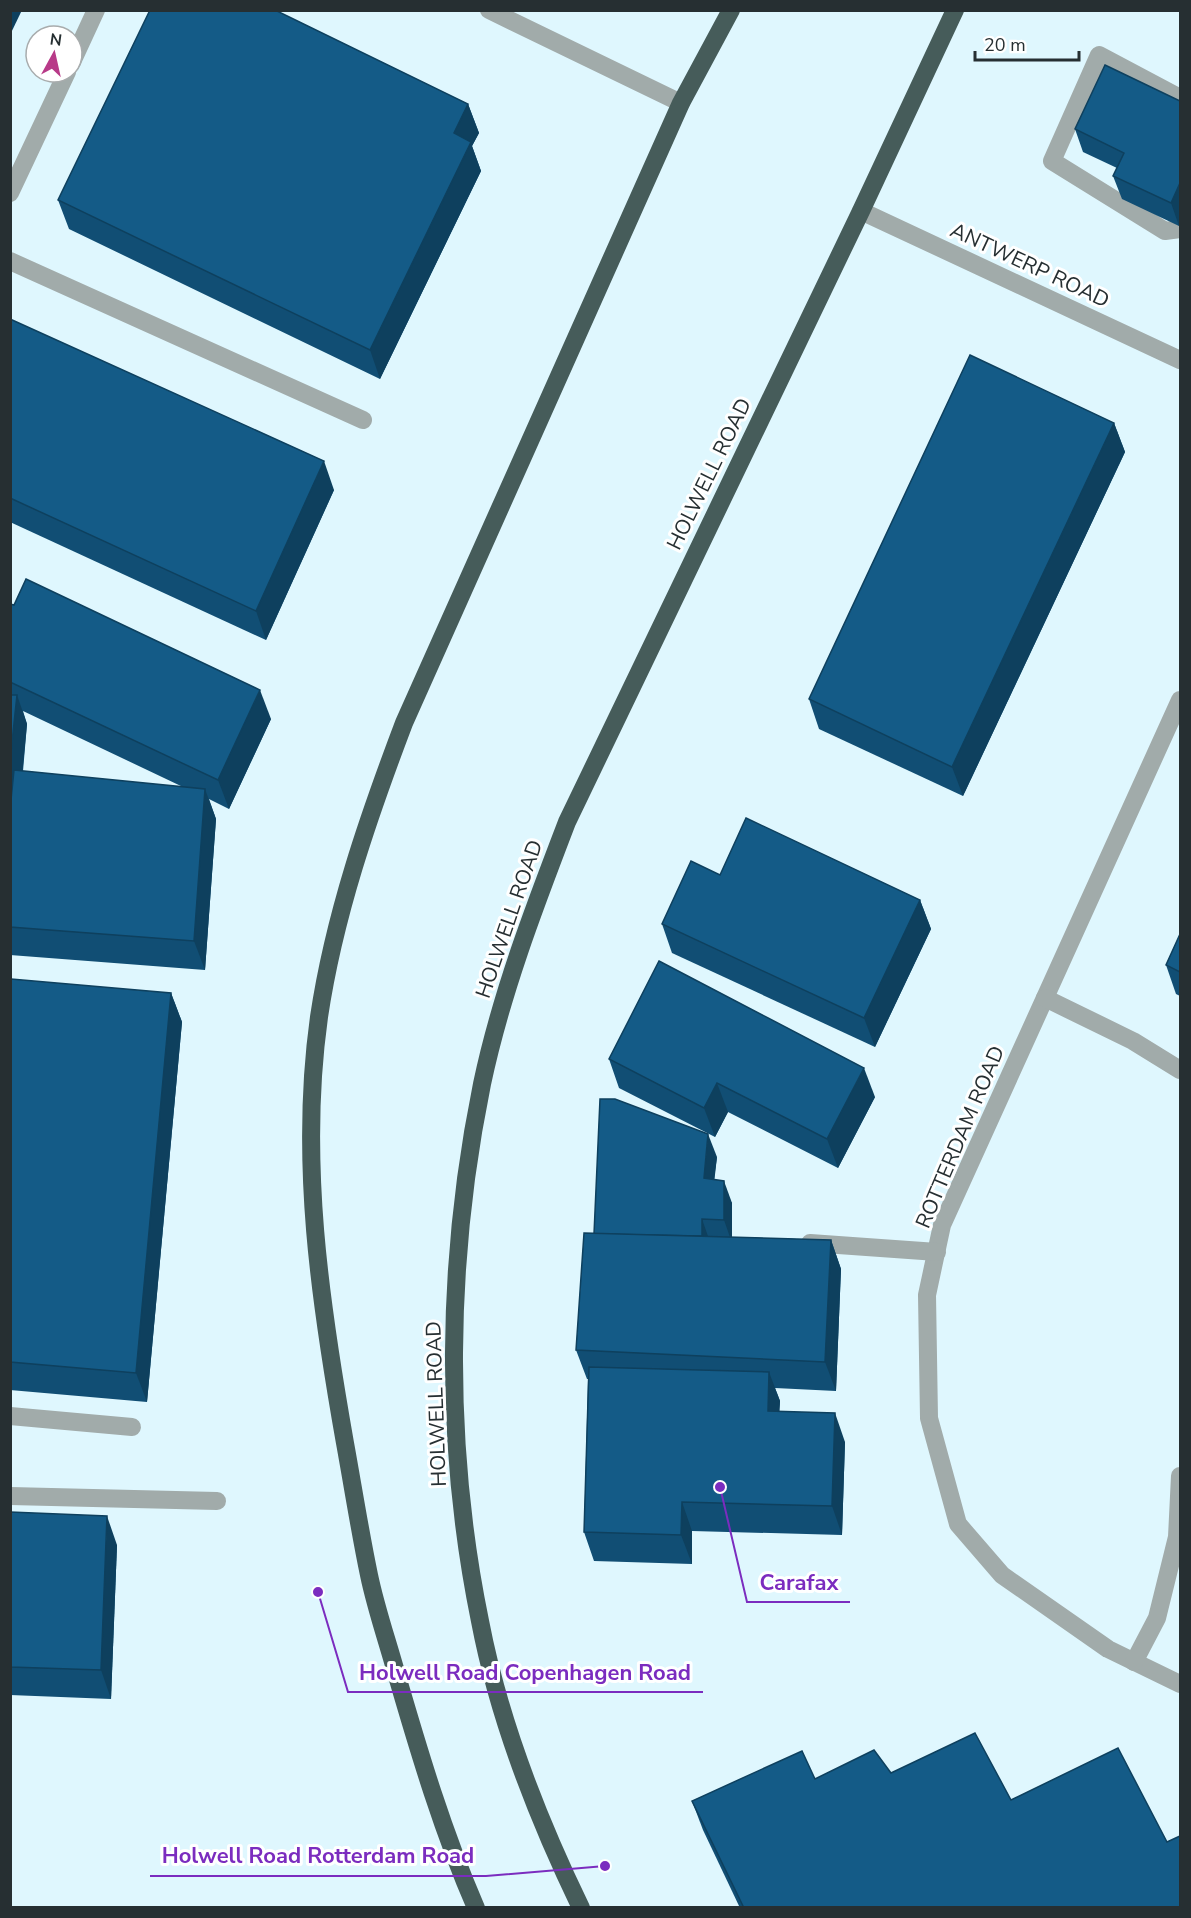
<svg xmlns="http://www.w3.org/2000/svg" width="1191" height="1918" viewBox="0 0 1191 1918" font-family="'Nunito Sans',sans-serif">
<style>
.lines{fill:none;stroke-linecap:round;stroke-linejoin:round}
.minor{stroke:#a1abaa;stroke-width:18}
.highway{stroke:#465c5a;stroke-width:18}
.wall{fill:#114e74;fill-rule:evenodd}
.shaded-wall{fill:#0e405e}
.building{fill:#145b87;stroke:#0e405e;stroke-width:1.5}
.labels{text-anchor:middle;stroke-width:6;stroke-linejoin:round;paint-order:stroke}
.street-label{font-size:21px;fill:#262f32;stroke:#fff}
.leader{fill:none;stroke:#7b2cbf;stroke-width:2}
.callout-dot{fill:#7b2cbf;stroke:#fff;stroke-width:2}
.callout-label{font-size:22px;text-anchor:middle;font-weight:bold;fill:#7b2cbf;stroke:#fff;stroke-width:6;stroke-linejoin:round;paint-order:stroke}
</style>
<rect width="100%" height="100%" fill="#dff7fe"/>
<g class="lines">
<!-- minor -->
<g class="minor">
<polyline points="489,10 681,103"/>
<polyline points="72,62 96,10"/>
<polyline points="1180,98 1099,55 1052,161 1165,231 1180,229"/>
<polyline points="10,193 67,72"/>
<polyline points="861,211 1180,360"/>
<polyline points="10,261 363,420"/>
<polyline points="1180,700 942,1225 927,1295 929,1418 958,1524 1002,1575 1108,1649 1180,1684"/>
<polyline points="1045,998 1133,1041 1180,1070"/>
<polyline points="810,1243 937,1252"/>
<polyline points="10,1416 132,1427"/>
<polyline points="10,1496 217,1501"/>
<polyline points="1134,1662 1157,1618 1177,1537 1180,1476"/>
</g>
<!-- highway -->
<g class="highway">
<path d="M476 1908C443 1832 420 1755 397 1676 388 1643 376 1609 369 1575 360 1532 353 1487 345 1443 320 1302 299 1160 319 1017 334 916 368 818 404 723L681 103 731 10"/>
<path d="M581 1908C537 1817 499 1721 480 1621 444 1445 446 1260 482 1084 501 994 534 908 567 822L861 211 955 10"/>
</g>
</g>
<!-- wall -->
<g class="wall">
<polygon points="1180,101 1180,223 1179,226 1122,199 1113,176 1117,168 1083,152 1075,129"/>
<polygon points="468,104 479,133 472,146 481,171 380,379 69,229 58,200"/>
<polygon points="10,319 334,490 266,640 10,522"/>
<polygon points="1114,423 1125,452 963,796 819,729 809,699"/>
<path d="M10 604 271 719 229 809 209 799 216 819 205 970 10 955ZM23 711 183 787 23 771 27 724Z"/>
<polygon points="720,875 920,900 931,929 875,1047 672,953 662,924"/>
<polygon points="1180,934 1180,996 1176,994 1166,965"/>
<polygon points="10,988 171,993 182,1022 147,1402 10,1390"/>
<polygon points="609,1059 875,1097 838,1168 728,1112 715,1137 619,1088"/>
<polygon points="717,1157 714,1179 732,1203 732,1237 831,1240 841,1269 836,1391 775,1388 780,1401 779,1412 845,1442 842,1535 692,1531 692,1564 594,1561 584,1532 588,1379 587,1379 576,1350 594,1234"/>
<polygon points="10,1512 117,1545 111,1699 10,1695"/>
<polygon points="891,1773 1011,1800 1167,1842 1180,1908 740,1908 703,1830 692,1801 815,1779"/>
</g>
<!-- shaded-wall -->
<g class="shaded-wall">
<polygon points="10,10 22,10 10,35"/>
<polygon points="468,104 479,133 472,146 481,171 380,379 370,350 454,133"/>
<polygon points="1180,183 1180,223 1179,226 1171,203"/>
<polygon points="1114,423 1125,452 963,796 952,767"/>
<polygon points="324,461 334,490 266,640 256,611"/>
<polygon points="260,690 271,719 229,809 218,780"/>
<polygon points="17,695 27,724 10,900 10,761"/>
<polygon points="205,789 216,819 205,970 194,941"/>
<polygon points="920,900 931,929 875,1047 864,1018"/>
<polygon points="171,993 182,1022 147,1402 136,1373"/>
<polygon points="864,1068 875,1097 838,1168 827,1139"/>
<polygon points="717,1083 728,1112 715,1137 704,1108"/>
<polygon points="708,1134 717,1157 712,1201 704,1178"/>
<polygon points="724,1181 732,1203 732,1243 724,1220"/>
<polygon points="702,1219 710,1242 702,1241"/>
<polygon points="831,1240 841,1269 836,1391 825,1362"/>
<polygon points="769,1372 780,1401 778,1440 768,1411"/>
<polygon points="835,1413 845,1442 842,1535 832,1506"/>
<polygon points="682,1502 692,1531 692,1564 681,1535"/>
<polygon points="107,1516 117,1545 111,1699 101,1670"/>
</g>
<!-- building -->
<g class="building">
<polygon points="150,10 275,10 468,104 454,133 471,142 370,350 58,200"/>
<polygon points="1105,65 1180,101 1180,183 1171,203 1113,176 1124,153 1075,129"/>
<polygon points="10,319 324,461 256,611 10,498"/>
<polygon points="970,355 1114,423 952,767 809,699"/>
<polygon points="26,579 260,690 218,780 10,682 10,604 14,605"/>
<polygon points="10,695 17,695 10,761"/>
<polygon points="14,770 205,789 194,941 10,927 10,810"/>
<polygon points="746,818 920,900 864,1018 662,924 691,861 720,875"/>
<polygon points="1180,934 1180,972 1166,965"/>
<polygon points="659,961 864,1068 827,1139 717,1083 704,1108 609,1059"/>
<polygon points="11,979 171,993 136,1373 10,1362 10,988"/>
<polygon points="600,1099 615,1099 708,1134 704,1178 724,1181 724,1220 702,1219 702,1236 594,1234"/>
<polygon points="584,1233 831,1240 825,1362 576,1350"/>
<polygon points="589,1367 769,1372 768,1411 835,1413 832,1506 682,1502 681,1535 584,1532"/>
<polygon points="10,1512 107,1516 101,1670 10,1667"/>
<polygon points="975,1733 1011,1800 1118,1748 1167,1842 1180,1836 1180,1908 744,1908 692,1801 802,1751 815,1779 874,1750 891,1773"/>
</g>
<g class="labels">
<!-- street labels -->
<g class="street-label">
<text transform="translate(1030 265) rotate(25)" y="7">ANTWERP ROAD</text>
<text transform="translate(709 474) rotate(-64)" y="7">HOLWELL ROAD</text>
<text transform="translate(509 919) rotate(-71)" y="7">HOLWELL ROAD</text>
<text transform="translate(960 1137) rotate(-67)" y="7">ROTTERDAM ROAD</text>
<text transform="translate(436 1404) rotate(-92)" y="7">HOLWELL ROAD</text>
</g>
</g>
<!-- callouts -->
<path class="leader" d="M720 1487L747 1602H850M318 1592L348 1692H703M605 1866L486 1876H150"/>
<g class="callout-dot">
<circle cx="720" cy="1487" r="6"/>
<circle cx="318" cy="1592" r="6"/>
<circle cx="605" cy="1866" r="6"/>
</g>
<g class="callout-label">
<text x="799" y="1590">Carafax</text>
<text x="525" y="1680">Holwell Road Copenhagen Road</text>
<text x="318" y="1863">Holwell Road Rotterdam Road</text>
</g>
<!-- border -->
<rect width="1191" height="1918" fill="none" stroke="#262f32" stroke-width="24"/>
<!-- north arrow -->
<g transform="translate(54 54) rotate(8)"><circle r="28" fill="#ffffff" stroke="#a8acad" stroke-width="1.5"/>
<path d="M0-4.5L10 22L0 15L-10 22Z" fill="#b83a88"/>
<text y="-9" font-size="16" font-weight="bold" text-anchor="middle" fill="#262f32">N</text>
</g>
<!-- scale -->
<path d="M975 51v9h104v-9" fill="none" stroke="#262f32" stroke-width="3"/>
<text x="984" y="51" font-size="18" fill="#262f32" stroke="#ffffff" stroke-width="4.5" paint-order="stroke">20 m</text>
</svg>
